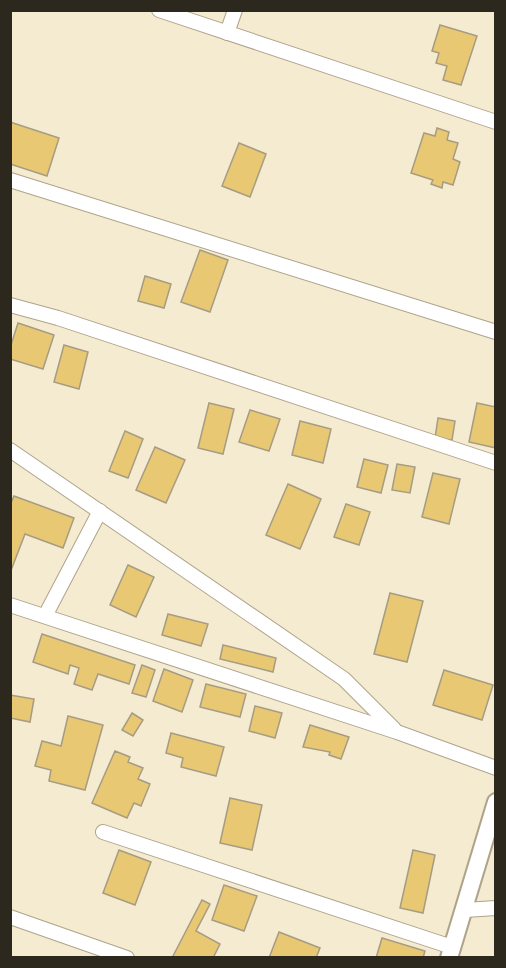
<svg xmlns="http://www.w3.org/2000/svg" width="506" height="968" viewBox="0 0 506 968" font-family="Figtree,sans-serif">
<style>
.building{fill:#e9c873;stroke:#a69c83;stroke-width:1.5}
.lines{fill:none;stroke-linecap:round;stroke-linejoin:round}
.minor-casing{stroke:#aea48b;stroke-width:16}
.tertiary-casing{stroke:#aea48b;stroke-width:20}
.minor{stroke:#fff;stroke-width:14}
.tertiary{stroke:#fff;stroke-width:16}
</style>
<rect width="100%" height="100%" fill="#f5ebd0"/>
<!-- building -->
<g class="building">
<polygon points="440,25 477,36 461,85 443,80 447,66 436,63 439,53 432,51"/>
<polygon points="10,122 59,138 47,176 10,164"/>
<polygon points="437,128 449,132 447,140 458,143 453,159 460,162 453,185 443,182 442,188 431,184 433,180 411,173 424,133 435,136"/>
<polygon points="239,143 266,154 250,197 222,186"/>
<polygon points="200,250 228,260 210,312 181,302"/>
<polygon points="145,276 171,284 164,308 138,301"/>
<polygon points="18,323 54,335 43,369 10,359 10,348"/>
<polygon points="64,345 88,352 79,389 54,382"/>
<polygon points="209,403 234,409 223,454 198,448"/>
<polygon points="477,403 496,407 496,448 469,442"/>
<polygon points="250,410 280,419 269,451 239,442"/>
<polygon points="438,418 455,421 452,440 435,438"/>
<polygon points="300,421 331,429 323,463 292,455"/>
<polygon points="125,431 143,439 128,478 109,471"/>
<polygon points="155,447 185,460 166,503 136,490"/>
<polygon points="364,459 388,465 381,493 357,487"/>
<polygon points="397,464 415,467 410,493 392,490"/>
<polygon points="433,473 460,479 449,524 422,517"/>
<polygon points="288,484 321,499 300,549 266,535"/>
<polygon points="14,496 74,518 63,548 25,534 10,573 10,505"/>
<polygon points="346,504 370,512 359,545 334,537"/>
<polygon points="128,565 154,577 136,617 110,605"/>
<polygon points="390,593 423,601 407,662 374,654"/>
<polygon points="168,614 208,624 201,646 162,635"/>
<polygon points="42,634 135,665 129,684 98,674 92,690 74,684 79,668 70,665 68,674 33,662"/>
<polygon points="223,645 276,658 273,672 220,659"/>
<polygon points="142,665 155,670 146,697 132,693"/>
<polygon points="164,669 193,680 182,712 153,701"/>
<polygon points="444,670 493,685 482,720 433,705"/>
<polygon points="206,684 246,694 240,717 200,707"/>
<polygon points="10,695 34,699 30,722 10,718"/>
<polygon points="255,706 282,713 275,738 249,731"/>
<polygon points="132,713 143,720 133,736 122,730"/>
<polygon points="68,716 103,725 85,790 49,781 51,770 35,766 42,741 61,746"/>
<polygon points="310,725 349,737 341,759 329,755 330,752 303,747"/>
<polygon points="171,733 224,747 216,776 181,767 183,758 166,753"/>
<polygon points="115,751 130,757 128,762 143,768 138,779 150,784 141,806 134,803 127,818 92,803"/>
<polygon points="230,798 262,805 252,850 220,843"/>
<polygon points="119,850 151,862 135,905 103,893"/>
<polygon points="413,850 435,855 423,913 400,908"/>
<polygon points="224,885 257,896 244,931 212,920"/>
<polygon points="202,900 210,904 196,931 220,944 213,958 172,958"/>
<polygon points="279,932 320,948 316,958 269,958"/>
<polygon points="382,938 425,951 423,958 376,958"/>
</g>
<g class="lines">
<defs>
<g id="minor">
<polyline points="159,10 496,122"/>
<polyline points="227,33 235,10"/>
<polyline points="10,180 496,332"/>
<polyline points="10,305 58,318 496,463"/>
<polyline points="10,450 344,679 394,729"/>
<polyline points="10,605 397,732 496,768"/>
<polyline points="45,616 100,511"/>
<polyline points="103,832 452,947"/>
<polyline points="465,910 496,908"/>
<polyline points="10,917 127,958"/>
</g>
<polyline id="tertiary" points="449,958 496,802"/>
</defs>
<!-- minor casing -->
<use href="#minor" class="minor-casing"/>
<!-- tertiary casing -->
<use href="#tertiary" class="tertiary-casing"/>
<!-- minor -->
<use href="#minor" class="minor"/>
<!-- tertiary -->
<use href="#tertiary" class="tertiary"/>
</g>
<!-- border -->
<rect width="506" height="968" fill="none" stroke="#2c281e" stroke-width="24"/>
</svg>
